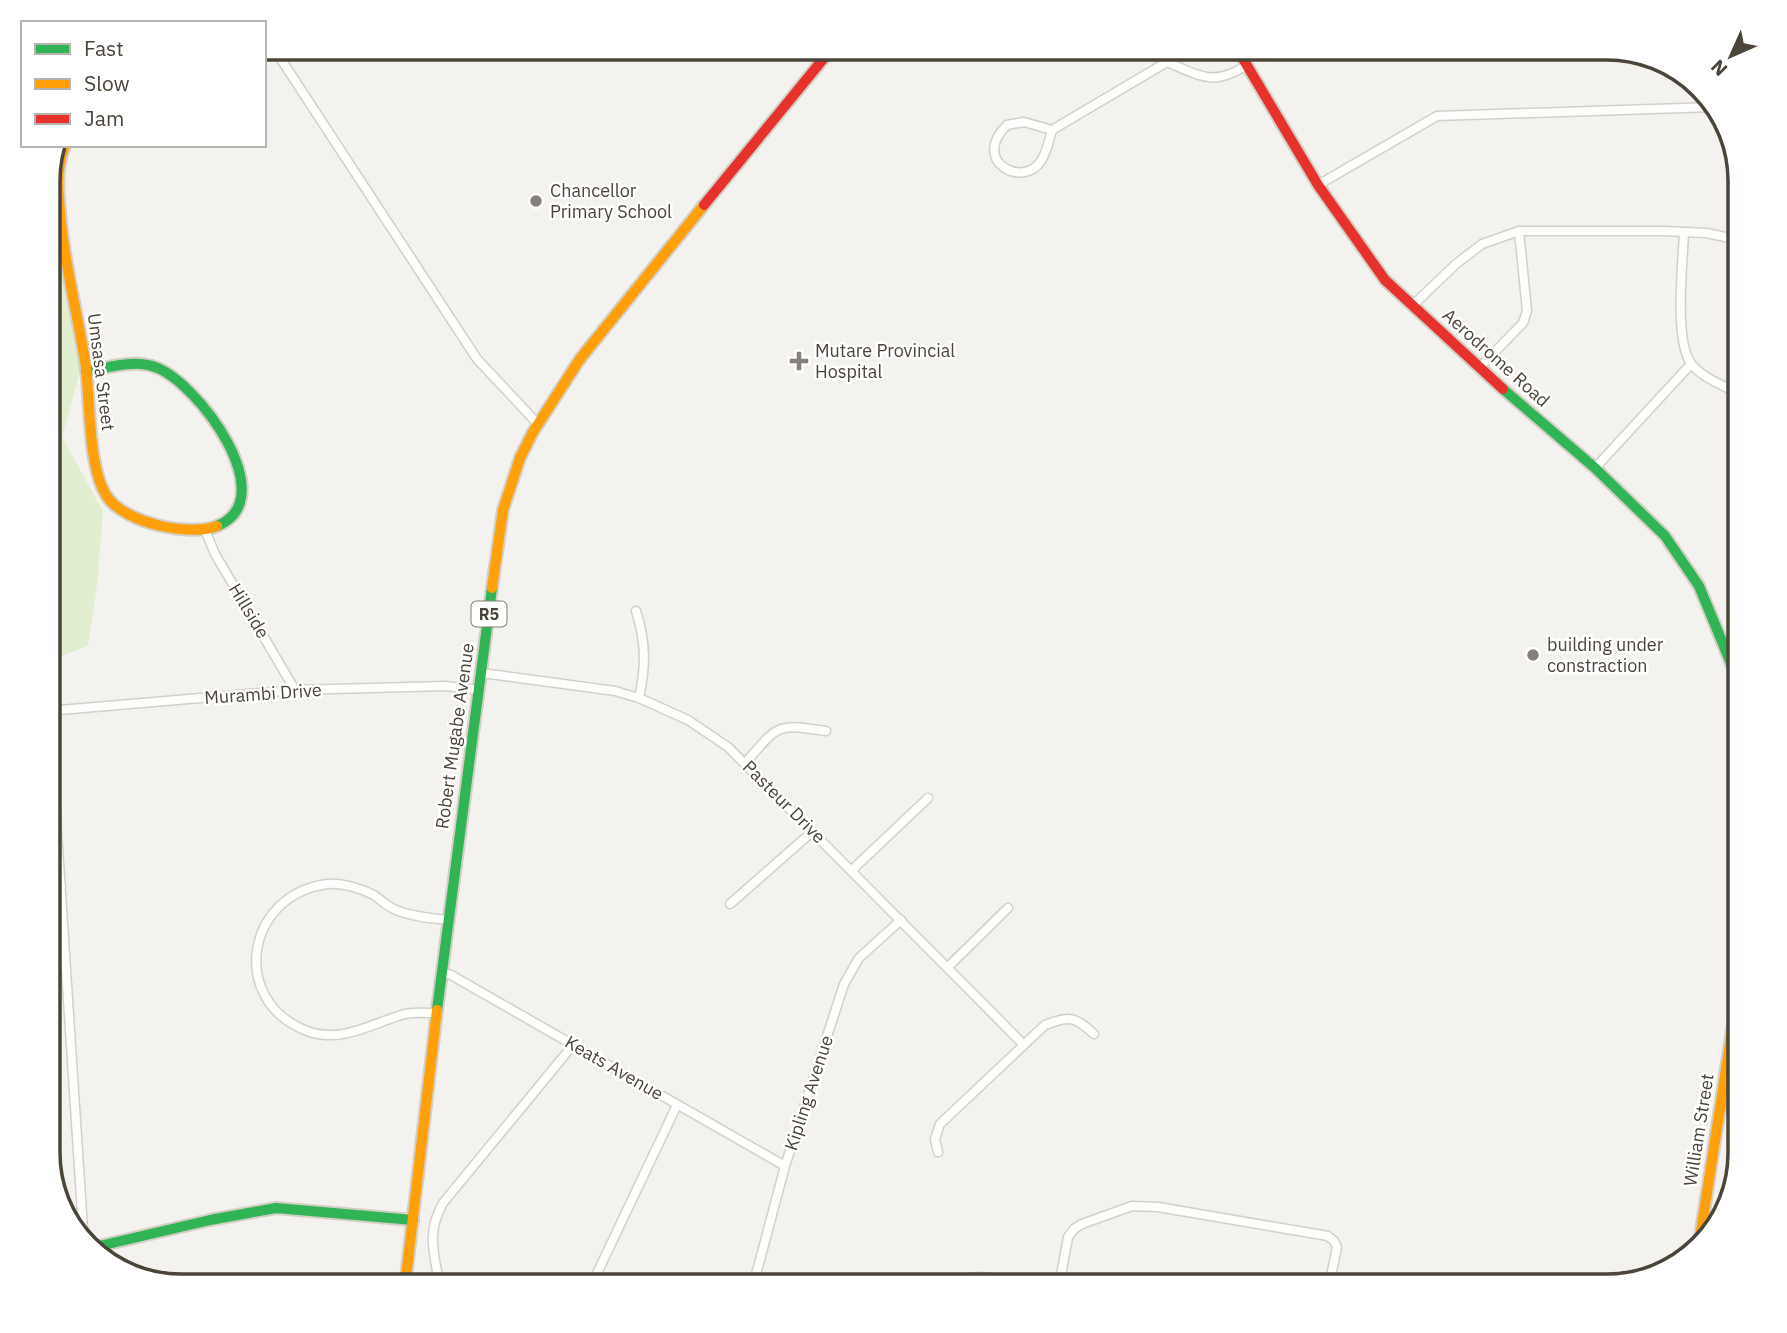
<svg xmlns="http://www.w3.org/2000/svg" width="1787" height="1333" viewBox="0 0 1787 1333" font-family="'IBM Plex Sans',sans-serif">
<style>
.green{fill:#e1eecf}
.lines{fill:none;stroke-linecap:round;stroke-linejoin:round}
.street-casing{stroke:#d2d0cb;stroke-width:11}
.fast-casing{stroke:#d3cfc5;stroke-width:14}
.slow-casing{stroke:#d3cfc5;stroke-width:14}
.jam-casing{stroke:#d3cfc5;stroke-width:14}
.street{stroke:#fdfdfc;stroke-width:8}
.fast{stroke:#30b455;stroke-width:10}
.slow{stroke:#ff9f0a;stroke-width:10}
.jam{stroke:#e5322d;stroke-width:10}
.poi-dot{fill:#868178;stroke:#fff;stroke-width:2.5}
.labels{text-anchor:middle;stroke-width:5;stroke-linejoin:round;paint-order:stroke}
.shield{fill:#fff;stroke:#817c74;stroke-width:2}
.shield-label{font-size:16px;font-weight:bold;fill:#4b4439}
.poi-label{font-size:18px;fill:#4b4439;stroke:#fff;text-anchor:start}
.street-label{font-size:18px;fill:#4b4439;stroke:#fff}
.rim{fill:none;stroke:#4b4439;stroke-width:3.5}
</style>
<rect width="100%" height="100%" fill="#f4f2ee"/>
<!-- green -->
<polygon class="green" points="48,193 83,361 62,437 103,511 97,585 88,646 48,661"/>
<g class="lines">
<defs>
<g id="street">
<polyline points="273,47 477,359 537,423"/>
<path d="M1163 47 1167 62C1201 76 1213 87 1247 65"/>
<path d="M1052 130 1024 122 1007 125C970 161 1023 189 1041 161 1047 152 1049 140 1052 130L1167 62"/>
<polyline points="1318,185 1437,116 1713,107"/>
<path d="M1684 232C1683 262 1673 345 1693 366 1705 379 1724 386 1740 394"/>
<polyline points="1412,306 1456,264 1482,244 1519,231 1664,231 1706,233 1740,240"/>
<polyline points="1479,368 1523,323 1527,311 1519,231"/>
<polyline points="1595,468 1691,364"/>
<polyline points="205,530 215,554 295,690"/>
<path d="M636 611C646 642 646 666 639 698"/>
<polyline points="482,673 615,691 639,698 688,720 728,747 1023,1044"/>
<polyline points="48,711 295,690 446,686 478,690"/>
<polyline points="49,711 83,1228 93,1247"/>
<path d="M745 763C779 725 775 723 826 731"/>
<polyline points="852,870 928,798"/>
<polyline points="48,886 61,886"/>
<polyline points="730,904 813,831"/>
<polyline points="948,967 1008,908"/>
<polyline points="442,972 451,975 785,1166"/>
<path d="M437 1013C427 1013 415 1012 405 1014 372 1023 342 1044 307 1031 229 1001 245 895 327 884 341 882 362 889 374 895 381 900 388 907 396 910 413 917 431 918 448 920"/>
<path d="M938 1152 935 1139 940 1124 1045 1025C1070 1015 1075 1017 1094 1034"/>
<polyline points="66,1218 83,1228"/>
<path d="M440 1286C434 1254 426 1233 443 1203L573 1045"/>
<polyline points="591,1286 677,1105"/>
<polyline points="753,1286 785,1166 844,984 859,958 901,920"/>
<polyline points="965,1286 972,1278 981,1277 1031,1286"/>
<polyline points="1059,1286 1068,1237 1074,1229 1082,1224 1132,1206 1158,1207 1328,1236 1334,1241 1337,1247 1329,1286"/>
</g>
<g id="fast">
<path d="M86 371C108 368 134 359 155 367 198 382 284 499 217 526"/>
<polyline points="1503,389 1595,468 1665,536 1699,586 1740,685"/>
<polyline points="437,1010 492,588"/>
<polyline points="91,1248 210,1220 276,1208 413,1220"/>
</g>
<g id="slow">
<path d="M65 145C58 163 57 179 59 198 62 255 77 310 86 367 90 401 88 471 108 498 126 523 190 537 217 526"/>
<polyline points="492,588 503,510 520,458 533,432 580,359 704,205"/>
<polyline points="1699,1244 1740,979"/>
<polyline points="405,1286 437,1010"/>
</g>
<g id="jam">
<polyline points="1236,47 1318,185 1385,280 1503,389"/>
<polyline points="704,205 833,47"/>
</g>
</defs>
<!-- street casing -->
<use href="#street" class="street-casing"/>
<!-- fast casing -->
<use href="#fast" class="fast-casing"/>
<!-- slow casing -->
<use href="#slow" class="slow-casing"/>
<!-- jam casing -->
<use href="#jam" class="jam-casing"/>
<!-- street -->
<use href="#street" class="street"/>
<!-- fast -->
<use href="#fast" class="fast"/>
<!-- slow -->
<use href="#slow" class="slow"/>
<!-- jam -->
<use href="#jam" class="jam"/>
</g>
<!-- markers -->
<g class="poi-dot">
<circle cx="536" cy="201" r="7"/>
<path d="M795.5 350.5h7v7h7v7h-7v7h-7v-7h-7v-7h7z"/>
<circle cx="1533" cy="655" r="7"/>
</g>
<g class="labels">
<!-- shield labels -->
<rect class="shield" x="471.5" y="601.5" width="35" height="25" rx="5"/>
<g class="shield-label">
<text x="489" y="620">R5</text>
</g>
<!-- poi labels -->
<g class="poi-label">
<text x="550" y="197">Chancellor<tspan x="550" dy="21">Primary School</tspan></text>
<text x="815" y="357">Mutare Provincial<tspan x="815" dy="21">Hospital</tspan></text>
<text x="1547" y="651">building under<tspan x="1547" dy="21">constraction</tspan></text>
</g>
<!-- street labels -->
<g class="street-label">
<text transform="translate(1496 358) rotate(42)" y="6">Aerodrome Road</text>
<text transform="translate(101 372) rotate(83)" y="6">Umsasa Street</text>
<text transform="translate(249 611) rotate(59)" y="6">Hillside</text>
<text transform="translate(263 694) rotate(-4)" y="6">Murambi Drive</text>
<text transform="translate(455 736) rotate(-82)" y="6">Robert Mugabe Avenue</text>
<text transform="translate(784 802) rotate(45)" y="6">Pasteur Drive</text>
<text transform="translate(614 1068) rotate(30)" y="6">Keats Avenue</text>
<text transform="translate(809 1093) rotate(-72)" y="6">Kipling Avenue</text>
<text transform="translate(1699 1130) rotate(-81)" y="6">William Street</text>
</g>
</g>
<!-- crop -->
<path d="M0 0H1787V1333H0ZM181 60H1607A121 121 0 0 1 1728 181V1153A121 121 0 0 1 1607 1274H181A121 121 0 0 1 60 1153V181A121 121 0 0 1 181 60Z" fill="#fff" fill-rule="evenodd"/>
<path class="rim" d="M181 60H1607A121 121 0 0 1 1728 181V1153A121 121 0 0 1 1607 1274H181A121 121 0 0 1 60 1153V181A121 121 0 0 1 181 60Z"/>
<!-- legend -->
<rect x="21" y="21" width="245" height="126" fill="#ffffff" stroke="#b7b4b0" stroke-width="2"/>
<rect x="35" y="44" width="35" height="10" fill="#30b455" stroke="#b7b4b0" stroke-width="2"/>
<text x="84" y="56" font-size="21" fill="#4b4439">Fast</text>
<rect x="35" y="79" width="35" height="10" fill="#ff9f0a" stroke="#b7b4b0" stroke-width="2"/>
<text x="84" y="91" font-size="21" fill="#4b4439">Slow</text>
<rect x="35" y="114" width="35" height="10" fill="#e5322d" stroke="#b7b4b0" stroke-width="2"/>
<text x="84" y="126" font-size="21" fill="#4b4439">Jam</text>
<!-- north arrow -->
<g transform="translate(1731 56) rotate(225)" stroke="#ffffff" stroke-width="5" paint-order="stroke">
<path d="M0-5L12 26L0 18L-12 26Z" fill="#4b4439"/>
<text y="-10" font-size="19" font-weight="bold" text-anchor="middle" fill="#4b4439">N</text>
</g>
</svg>
